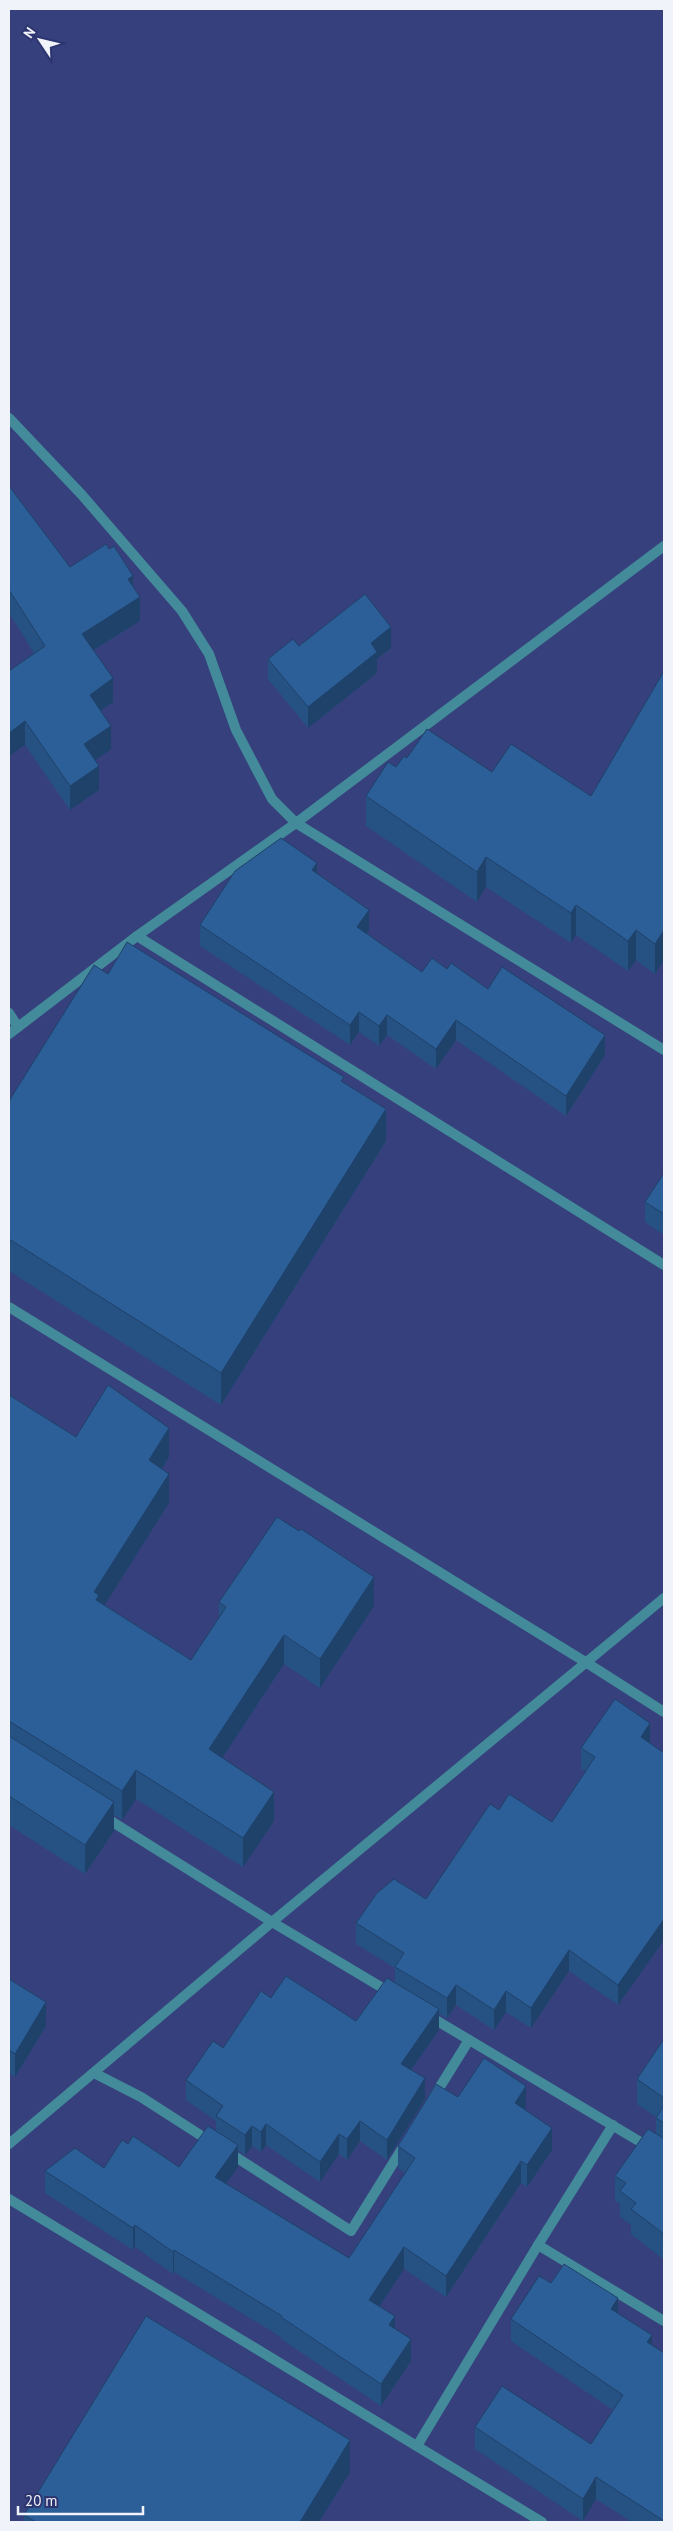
<svg xmlns="http://www.w3.org/2000/svg" width="673" height="2531" viewBox="0 0 673 2531" font-family="'PT Sans',sans-serif">
<style>
.lines{fill:none;stroke-linecap:round;stroke-linejoin:round}
.service{stroke:#438b9b;stroke-width:10}
.minor{stroke:#438b9b;stroke-width:10}
.tertiary{stroke:#438b9b;stroke-width:10}
.wall{fill:#265183}
.shaded-wall{fill:#1f426a}
.building{fill:#2c5e98;stroke:#1f426a}
</style>
<rect width="100%" height="100%" fill="#36407c"/>
<g class="lines">
<!-- service -->
<polyline class="service" points="9,1013 18,1027"/>
<!-- minor -->
<g class="minor">
<polyline points="9,418 82,495 182,611 209,654 236,730 272,799 296,823 664,1050"/>
<polyline points="137,936 664,1265"/>
<polyline points="9,1034 137,936 296,823 664,546"/>
<polyline points="9,1307 587,1663"/>
<polyline points="103,1816 272,1922 391,1993"/>
<polyline points="429,2016 664,2156"/>
<polyline points="94,2073 141,2097 211,2142"/>
<polyline points="433,2098 469,2040"/>
<polyline points="228,2152 351,2231 405,2144"/>
<polyline points="9,2199 542,2522"/>
<polyline points="538,2245 664,2321"/>
<polyline points="417,2446 538,2245 613,2125"/>
</g>
<!-- tertiary -->
<g class="tertiary">
<polyline points="587,1663 664,1712"/>
<polyline points="9,2144 272,1922 664,1598"/>
</g>
</g>
<!-- wall -->
<g class="wall">
<polygon points="9,486 70,567 133,586 140,621 94,650 113,702 101,711 111,749 95,760 99,790 70,810 25,745 9,756 9,671 34,653 9,613"/>
<polygon points="299,646 391,648 377,659 377,673 308,728 268,679 268,659"/>
<polygon points="664,671 664,960 655,974 636,960 628,971 576,935 571,943 486,887 477,902 366,826 366,796 407,758 492,772 591,796"/>
<polygon points="317,873 369,930 367,934 422,972 447,969 488,989 605,1055 566,1116 456,1040 436,1069 387,1035 379,1046 359,1032 350,1045 200,946 200,925"/>
<polygon points="108,974 344,1082 386,1141 221,1405 9,1271 9,1101"/>
<polygon points="664,1173 664,1235 645,1222 645,1202"/>
<polygon points="9,1395 76,1437 169,1457 162,1469 169,1503 104,1605 191,1660 219,1617 219,1602 374,1606 320,1688 284,1664 222,1758 274,1821 243,1867 136,1799 122,1820 114,1815 114,1831 85,1874 9,1825"/>
<polygon points="650,1743 664,1753 664,1940 618,2005 569,1971 531,2028 506,2012 494,2030 456,2005 447,2018 439,2014 439,2030 411,2070 425,2099 387,2160 360,2141 347,2160 339,2154 320,2182 266,2145 261,2152 252,2146 245,2155 238,2150 238,2167 225,2184 349,2258 405,2173 398,2168 398,2146 458,2097 526,2108 525,2110 552,2150 527,2187 521,2183 446,2297 404,2269 379,2307 395,2328 411,2361 381,2406 281,2339 281,2337 174,2272 173,2274 135,2247 133,2250 45,2193 45,2171 104,2168 128,2144 179,2167 216,2131 216,2121 186,2100 186,2080 223,2048 271,1998 356,2021 395,1983 395,1968 356,1944 356,1923 426,1899 499,1810 552,1822 586,1771 581,1769 581,1748"/>
<polygon points="9,1979 46,2026 15,2077 9,2073"/>
<polygon points="664,2039 664,2260 631,2234 631,2225 620,2217 620,2204 615,2201 615,2176 656,2133 656,2117 637,2104 637,2079"/>
<polygon points="551,2283 618,2313 652,2345 664,2353 664,2522 632,2522 596,2499 583,2521 475,2449 475,2427 591,2444 613,2410 511,2341 511,2319"/>
<polygon points="350,2472 319,2522 24,2522 24,2515"/>
</g>
<!-- shaded-wall -->
<g class="shaded-wall">
<polygon points="133,576 133,599 128,579"/>
<polygon points="140,597 140,621 82,657 82,634"/>
<polygon points="391,627 391,648 377,659 377,673 308,728 308,707 371,643"/>
<polygon points="113,678 113,702 90,718 90,695"/>
<polygon points="25,721 25,745 9,756 9,733"/>
<polygon points="111,726 111,749 84,768 84,744"/>
<polygon points="99,766 99,790 70,810 70,786"/>
<polygon points="486,857 486,887 477,902 477,872"/>
<polygon points="317,863 317,883 312,870"/>
<polygon points="576,905 576,935 571,943 571,913"/>
<polygon points="369,910 369,930 357,947 357,927"/>
<polygon points="636,930 636,960 628,971 628,941"/>
<polygon points="664,930 664,960 655,974 655,944"/>
<polygon points="359,1012 359,1032 350,1045 350,1025"/>
<polygon points="387,1015 387,1035 379,1046 379,1026"/>
<polygon points="456,1020 456,1040 436,1069 436,1049"/>
<polygon points="605,1035 605,1055 566,1116 566,1096"/>
<polygon points="386,1109 386,1141 221,1405 221,1373"/>
<polygon points="169,1428 169,1457 149,1489 149,1460"/>
<polygon points="169,1474 169,1503 99,1614 94,1592"/>
<polygon points="374,1577 374,1606 320,1688 320,1659"/>
<polygon points="284,1635 284,1664 209,1778 209,1749"/>
<polygon points="650,1723 650,1744 641,1737"/>
<polygon points="136,1770 136,1799 122,1820 122,1791"/>
<polygon points="274,1792 274,1821 243,1867 243,1838"/>
<polygon points="114,1802 114,1831 85,1874 85,1845"/>
<polygon points="664,1919 664,1940 618,2005 618,1985"/>
<polygon points="569,1950 569,1971 531,2028 531,2008"/>
<polygon points="456,1985 456,2005 447,2018 447,1998"/>
<polygon points="506,1991 506,2012 494,2030 494,2010"/>
<polygon points="46,2002 46,2026 15,2077 15,2054"/>
<polygon points="439,2009 439,2030 401,2084 401,2064"/>
<polygon points="425,2078 425,2099 387,2160 387,2140"/>
<polygon points="526,2086 526,2108 515,2125 515,2103"/>
<polygon points="360,2121 360,2141 347,2160 347,2139"/>
<polygon points="266,2124 266,2145 261,2152 261,2132"/>
<polygon points="252,2126 252,2146 245,2155 245,2135"/>
<polygon points="552,2128 552,2150 527,2187 527,2165"/>
<polygon points="339,2134 339,2154 320,2182 320,2162"/>
<polygon points="238,2145 238,2167 215,2199 215,2177"/>
<polygon points="521,2161 521,2183 446,2297 446,2276"/>
<polygon points="135,2225 135,2247 133,2250 133,2228"/>
<polygon points="404,2247 404,2269 369,2322 369,2300"/>
<polygon points="174,2250 174,2272 173,2274 173,2252"/>
<polygon points="618,2298 618,2320 611,2309"/>
<polygon points="395,2316 395,2338 389,2325"/>
<polygon points="652,2335 652,2357 647,2342"/>
<polygon points="411,2339 411,2361 381,2406 381,2384"/>
<polygon points="350,2440 350,2472 319,2522 300,2522"/>
<polygon points="596,2477 596,2499 583,2521 583,2499"/>
</g>
<!-- building -->
<g class="building">
<polygon points="9,486 70,567 106,544 109,549 114,546 133,576 128,579 140,597 82,634 113,678 90,695 111,726 84,744 99,766 70,786 25,721 9,733 9,671 45,646 9,590"/>
<polygon points="365,594 391,627 371,643 377,652 308,707 268,659 293,639 299,646"/>
<polygon points="664,671 664,930 655,944 636,930 628,941 576,905 571,913 486,857 477,872 366,796 388,762 396,767 404,756 407,758 427,729 492,772 511,744 591,796"/>
<polygon points="281,838 317,863 312,870 369,910 357,927 422,972 432,958 447,969 451,963 488,989 502,967 605,1035 566,1096 456,1020 436,1049 387,1015 379,1026 359,1012 350,1025 200,925 235,871"/>
<polygon points="127,942 344,1077 341,1081 386,1109 221,1373 9,1239 9,1101 94,965 108,974"/>
<polygon points="664,1173 664,1214 645,1202"/>
<polygon points="108,1385 169,1428 149,1460 169,1474 94,1592 99,1595 96,1600 191,1660 226,1607 219,1602 277,1517 299,1531 301,1529 374,1577 320,1659 284,1635 209,1749 274,1792 243,1838 136,1770 122,1791 9,1721 9,1395 76,1437"/>
<polygon points="615,1699 650,1723 641,1737 664,1753 664,1772 663,1773 664,1774 664,1919 618,1985 569,1950 531,2008 506,1991 494,2010 456,1985 447,1998 395,1967 404,1953 356,1923 377,1893 394,1879 426,1899 490,1804 499,1810 509,1794 552,1822 595,1757 581,1748"/>
<polygon points="9,1736 114,1802 85,1845 9,1796"/>
<polygon points="286,1976 356,2021 387,1978 439,2009 401,2064 425,2078 387,2140 360,2121 347,2139 339,2134 320,2162 266,2124 261,2132 252,2126 245,2135 216,2116 223,2106 186,2080 213,2041 223,2048 261,1991 271,1998"/>
<polygon points="9,1979 46,2002 15,2054 9,2050"/>
<polygon points="664,2039 664,2098 637,2079"/>
<polygon points="484,2058 526,2086 515,2103 552,2128 527,2165 521,2161 446,2276 404,2247 369,2300 395,2316 389,2325 411,2339 381,2384 281,2317 282,2316 174,2250 173,2252 135,2225 133,2228 45,2171 75,2148 104,2168 122,2140 128,2144 133,2136 179,2167 208,2126 238,2145 215,2177 349,2258 415,2158 398,2146 436,2084 458,2097"/>
<polygon points="664,2105 664,2123 656,2118"/>
<polygon points="648,2129 663,2138 664,2137 664,2234 631,2209 636,2203 620,2191 626,2183 615,2176"/>
<polygon points="564,2264 618,2298 611,2309 652,2335 647,2342 664,2353 664,2521 596,2477 583,2499 475,2427 502,2386 591,2444 623,2395 511,2319 539,2276 551,2283"/>
<polygon points="146,2316 350,2440 300,2522 36,2522 24,2515"/>
</g>
<!-- border -->
<rect width="673" height="2531" fill="none" stroke="#f1f3fa" stroke-width="20"/>
<!-- north arrow -->
<g transform="translate(40 40) rotate(305)" stroke="#2c356f" stroke-width="4" paint-order="stroke">
<path d="M0-4L9 19L0 12L-9 19Z" fill="#f1f3fa"/>
<text y="-8" font-size="14" font-weight="bold" text-anchor="middle" fill="#f1f3fa">N</text>
</g>
<!-- scale -->
<path d="M18 2506v8h125v-8" fill="none" stroke="#f1f3fa" stroke-width="2.5"/>
<text x="25" y="2506" font-size="15" fill="#f1f3fa" stroke="#2c356f" stroke-width="4" paint-order="stroke">20 m</text>
</svg>
